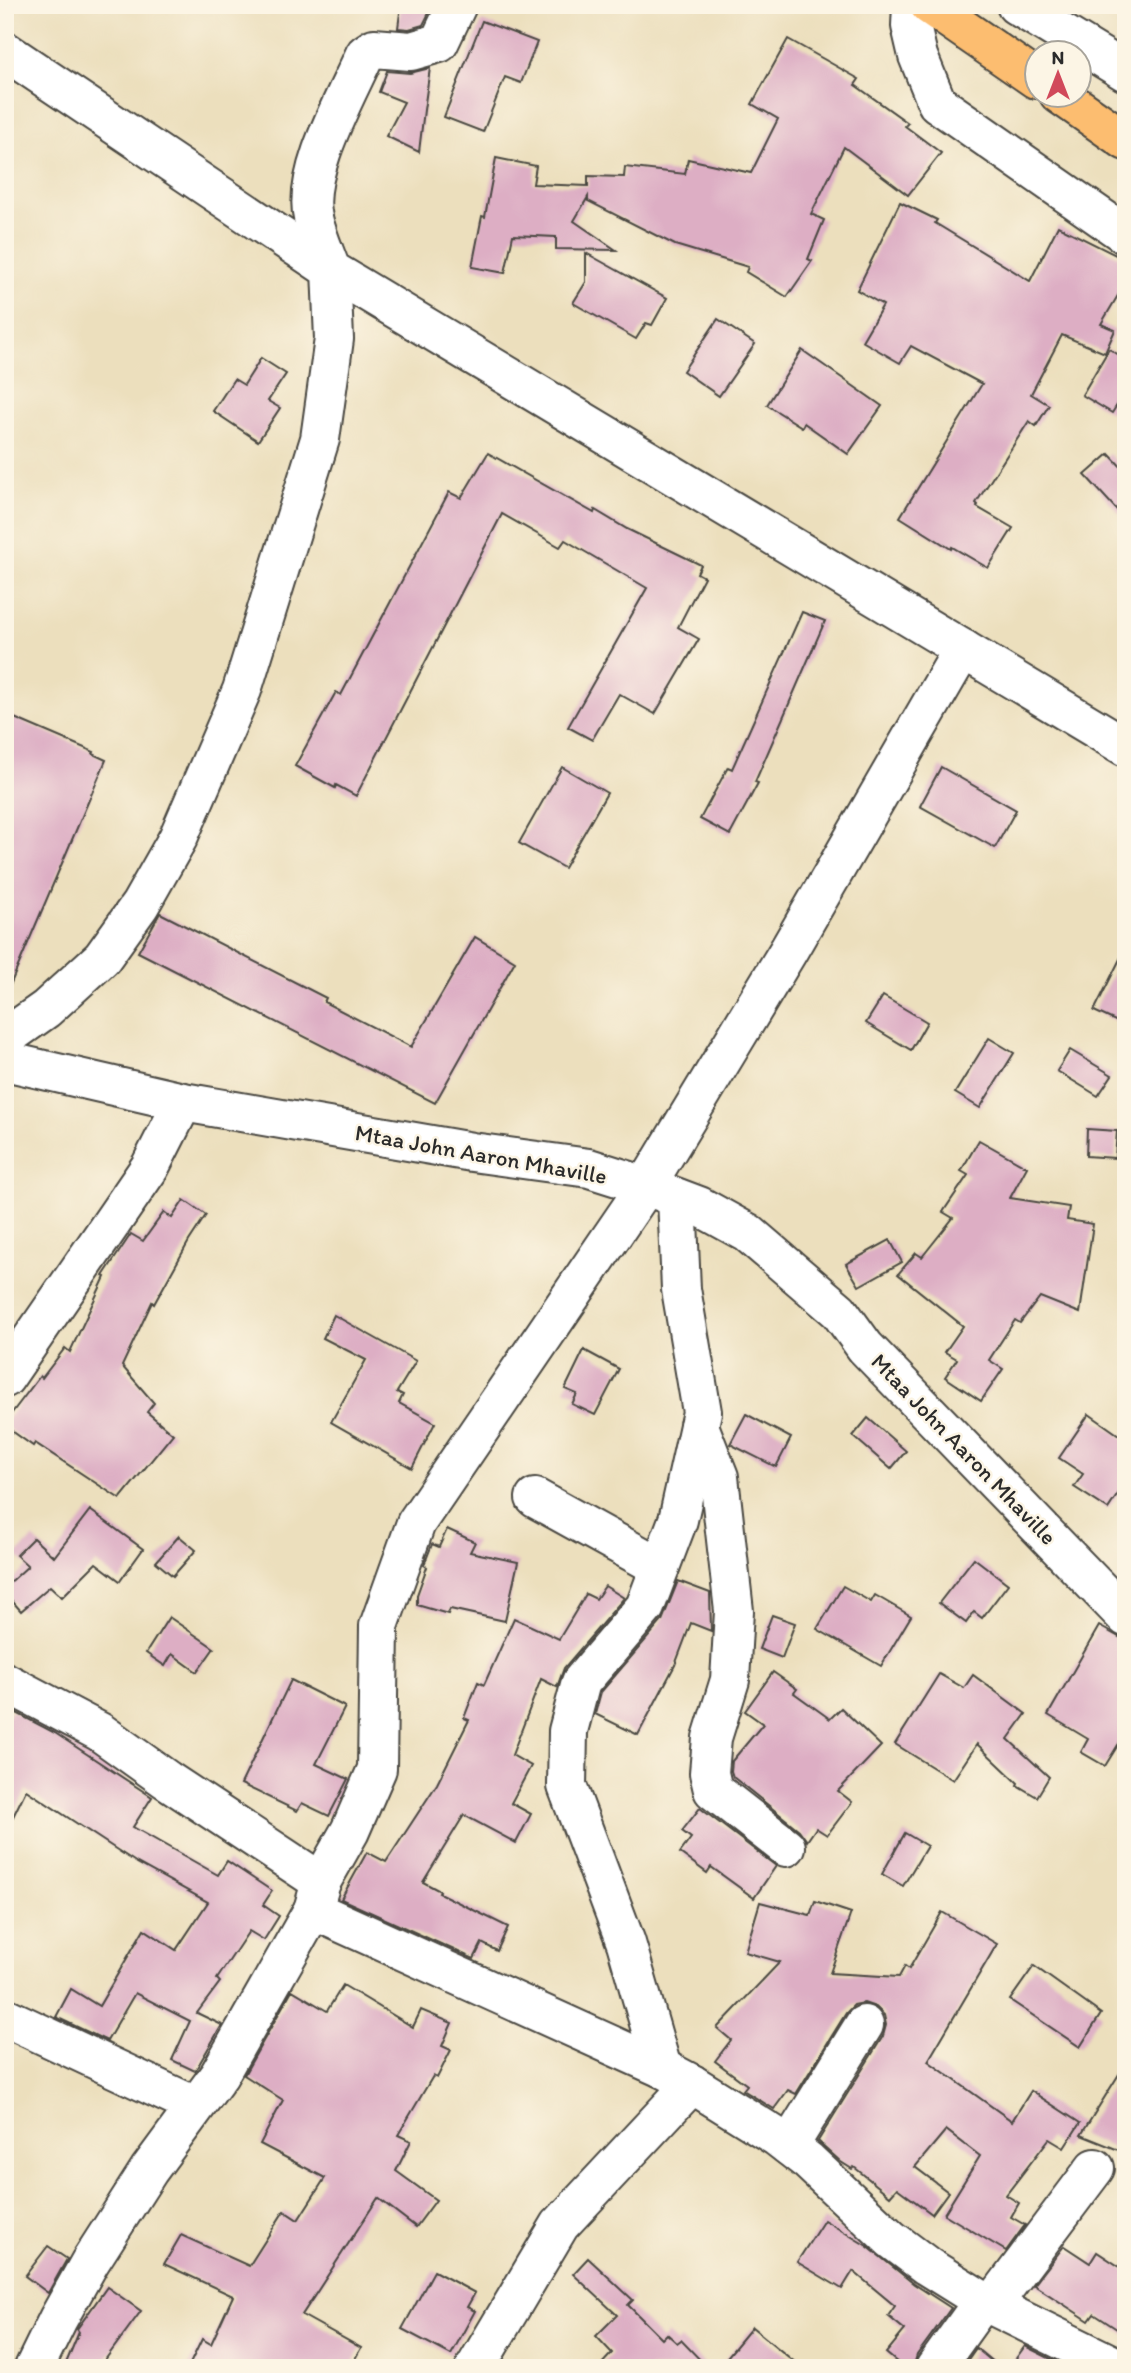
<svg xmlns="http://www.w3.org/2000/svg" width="1131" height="2373" viewBox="0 0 1131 2373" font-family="Itim,sans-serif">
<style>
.building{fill:#ddaec4}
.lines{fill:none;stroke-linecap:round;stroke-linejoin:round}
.minor-casing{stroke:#484641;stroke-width:42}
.highway-casing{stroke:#484641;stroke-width:42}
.minor{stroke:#fff;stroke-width:38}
.highway{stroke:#fcbd6f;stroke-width:38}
.labels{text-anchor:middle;stroke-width:5;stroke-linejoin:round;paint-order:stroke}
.street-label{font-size:23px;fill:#2b2b2b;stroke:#fcf5e5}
</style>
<rect width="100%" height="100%" fill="#fcf5e5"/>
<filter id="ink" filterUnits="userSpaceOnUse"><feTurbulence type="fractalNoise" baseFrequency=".0143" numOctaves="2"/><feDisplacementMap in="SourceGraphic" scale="14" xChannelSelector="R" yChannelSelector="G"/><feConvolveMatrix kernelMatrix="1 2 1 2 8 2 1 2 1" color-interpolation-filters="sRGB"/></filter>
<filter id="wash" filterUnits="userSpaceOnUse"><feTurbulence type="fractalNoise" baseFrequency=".00686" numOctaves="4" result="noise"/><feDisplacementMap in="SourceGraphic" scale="28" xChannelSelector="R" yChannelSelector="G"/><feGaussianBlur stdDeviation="1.57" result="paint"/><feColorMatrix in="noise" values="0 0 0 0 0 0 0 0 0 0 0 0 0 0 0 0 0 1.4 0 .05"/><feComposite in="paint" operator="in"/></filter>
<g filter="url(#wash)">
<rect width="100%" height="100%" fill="#ecdfbd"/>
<g id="blocks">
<!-- building -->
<g class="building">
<polygon points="401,5 417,5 432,7 423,25 409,29 398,28"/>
<polygon points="482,21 537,42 521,83 505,77 483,132 444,117"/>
<polygon points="788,39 859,79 855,85 908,123 905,126 941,153 908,195 844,147 811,214 824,220 808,259 812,261 787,297 746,272 748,267 675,245 588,201 588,197 574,221 616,250 556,249 556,237 513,235 505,273 472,267 482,216 485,217 496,158 536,166 533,184 588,186 588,176 624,177 625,167 685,174 688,159 751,173 778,119 752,104"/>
<polygon points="430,68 424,110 419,152 386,136 404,102 379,92 387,71 410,73"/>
<polygon points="900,202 937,220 935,223 1030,281 1058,226 1126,260 1126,282 1101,324 1115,330 1105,353 1062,335 1031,394 1049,405 1036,426 1029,421 976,503 978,505 977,507 1013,528 988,568 952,547 951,549 900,517 982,384 911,346 900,363 862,341 883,305 857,290"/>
<polygon points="586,253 667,298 652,325 646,323 636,339 573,303 586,282"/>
<polygon points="718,319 755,344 719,396 683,371"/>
<polygon points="1109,349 1126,359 1126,391 1112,413 1082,395"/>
<polygon points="802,350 882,406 848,454 804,423 802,427 767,405"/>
<polygon points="261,358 286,374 268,401 280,408 258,441 213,411 234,379 244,385"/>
<polygon points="488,453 594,513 595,510 627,529 701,565 697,573 704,577 678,627 699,639 655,714 619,694 592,740 568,727 647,588 565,540 560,547 502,514 356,796 336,785 335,788 295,766 336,692 341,695 449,492 461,498"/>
<polygon points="1109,454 1126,472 1126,520 1085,475"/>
<polygon points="802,612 825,621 755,782 758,783 730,835 700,819 728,767 732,769"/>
<polygon points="5,714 94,752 93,754 106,760 5,997"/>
<polygon points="562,767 607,793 564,868 519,843"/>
<polygon points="941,767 1016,810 995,848 920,806"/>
<polygon points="160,913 326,998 324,1002 411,1047 475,937 515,961 435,1103 138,952"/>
<polygon points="1126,947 1126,1026 1094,1011"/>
<polygon points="883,996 927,1022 911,1050 866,1023"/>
<polygon points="989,1038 1014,1053 980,1108 955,1093"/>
<polygon points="1070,1050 1112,1075 1098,1096 1057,1071"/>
<polygon points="1087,1129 1117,1131 1115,1158 1086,1156"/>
<polygon points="979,1140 1027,1167 1010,1198 1069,1207 1067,1220 1093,1224 1080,1313 1040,1297 1020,1323 1015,1320 989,1360 1003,1369 981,1401 945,1377 957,1359 945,1352 963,1326 898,1274 916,1253 922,1257 953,1218 943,1212 968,1175 961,1171"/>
<polygon points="184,1200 206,1215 189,1241 154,1304 152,1302 122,1366 154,1403 147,1412 173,1434 120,1499 35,1443 33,1446 5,1426 5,1422 40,1376 42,1378 65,1348 70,1352 105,1277 103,1276 131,1234 143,1241 164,1212 172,1218"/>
<polygon points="890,1240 902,1262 859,1286 846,1264"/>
<polygon points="334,1315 416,1361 397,1392 403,1395 399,1403 435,1423 412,1468 331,1422 366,1360 323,1338"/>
<polygon points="584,1350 619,1369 595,1415 572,1404 577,1394 565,1389"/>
<polygon points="746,1414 791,1438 776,1467 730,1444"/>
<polygon points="1089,1414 1126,1440 1126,1482 1108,1509 1074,1487 1083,1474 1059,1458"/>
<polygon points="868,1418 906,1451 891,1469 853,1436"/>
<polygon points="90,1510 143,1549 120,1581 96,1563 62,1597 50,1586 21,1611 5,1593 5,1587 28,1566 16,1555 33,1538 54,1557"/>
<polygon points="447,1529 475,1542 470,1552 518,1562 505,1621 450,1609 448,1614 417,1605 417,1595 427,1567 424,1565 431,1547 432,1544 439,1547"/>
<polygon points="179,1536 196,1550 173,1576 156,1562"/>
<polygon points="974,1558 1008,1584 982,1618 974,1612 966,1623 939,1603"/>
<polygon points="678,1581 710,1593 711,1631 691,1623 675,1665 638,1735 595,1714 601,1692 662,1621"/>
<polygon points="605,1586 624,1598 564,1668 557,1687 541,1679 512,1755 531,1766 511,1803 531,1814 516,1843 464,1815 423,1882 440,1891 439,1893 508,1927 497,1951 482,1943 474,1959 341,1899 367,1852 386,1862 437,1784 469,1720 464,1718 478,1682 484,1685 514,1618 559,1639 586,1594 596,1599"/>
<polygon points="843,1586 871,1602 875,1595 911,1616 881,1666 817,1629"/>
<polygon points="772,1615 795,1623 782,1658 759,1649"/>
<polygon points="169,1617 214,1648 197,1672 172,1654 165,1666 146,1653"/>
<polygon points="1099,1626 1126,1641 1126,1732 1105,1766 1081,1752 1088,1739 1048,1715"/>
<polygon points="773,1672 797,1689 794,1693 830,1719 841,1708 881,1746 838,1791 852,1802 827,1835 816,1828 807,1841 799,1830 733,1777 731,1771 732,1761 763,1724 745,1711"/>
<polygon points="939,1674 964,1688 973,1675 1026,1714 1008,1739 1049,1777 1037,1797 1017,1785 1018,1783 977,1744 953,1780 895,1744"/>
<polygon points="291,1680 345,1707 316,1764 348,1779 329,1816 302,1803 297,1811 241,1784"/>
<polygon points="11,1710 55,1733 152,1797 133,1827 218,1875 227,1861 272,1891 263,1905 279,1916 264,1940 249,1931 217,1979 220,1982 197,2013 222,2025 195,2071 172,2060 190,2021 135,1993 107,2041 56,2017 71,1989 99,2006 144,1929 176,1950 208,1902 137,1863 26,1790 5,1833 5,1722"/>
<polygon points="700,1808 776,1866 754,1898 711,1867 707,1873 680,1853 691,1838 682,1831"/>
<polygon points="905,1833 927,1846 903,1886 882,1874"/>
<polygon points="815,1901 851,1913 830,1973 899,1977 905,1966 909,1969 942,1912 997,1944 928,2061 1012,2121 1031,2091 1080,2123 1064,2148 1049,2139 1006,2195 1019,2203 1011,2217 1025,2225 1006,2251 944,2214 980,2156 946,2130 915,2167 948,2192 932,2214 897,2188 890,2196 854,2167 852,2169 841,2162 818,2141 883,2036 886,2025 884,2015 876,2007 864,2003 854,2005 846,2013 796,2094 788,2090 774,2109 743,2090 747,2085 715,2061 731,2040 717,2028 780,1962 745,1952 760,1902 810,1915"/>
<polygon points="1034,1966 1101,2014 1080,2047 1010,2000"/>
<polygon points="343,1985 413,2027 421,2010 452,2023 442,2046 451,2050 437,2078 433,2076 398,2135 411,2141 396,2171 436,2200 416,2227 378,2198 302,2315 361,2348 350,2368 188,2368 202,2339 211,2344 233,2296 164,2264 181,2235 249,2266 284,2211 298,2220 325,2178 260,2144 283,2100 244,2075 292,1990 327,2011"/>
<polygon points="1126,2063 1126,2153 1081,2135"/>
<polygon points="824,2220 867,2246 914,2284 951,2308 917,2355 913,2368 904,2368 886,2353 905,2330 888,2316 895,2306 853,2271 842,2289 797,2262"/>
<polygon points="48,2246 67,2259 48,2293 25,2276"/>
<polygon points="1064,2246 1090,2263 1097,2252 1126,2271 1126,2335 1094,2314 1089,2321 1034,2285"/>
<polygon points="588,2258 633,2300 628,2305 662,2339 667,2334 677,2343 681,2340 708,2368 598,2368 612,2353 596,2336 617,2315 573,2274"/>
<polygon points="434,2271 475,2293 467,2307 475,2311 451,2355 402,2329"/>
<polygon points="107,2287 141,2311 99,2368 64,2368 79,2332 77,2329"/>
<polygon points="752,2327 802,2368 718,2368"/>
<polygon points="1025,2346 1069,2368 1009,2368"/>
<polygon points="976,2348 1000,2368 962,2368"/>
</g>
</g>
</g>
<g filter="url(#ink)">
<use href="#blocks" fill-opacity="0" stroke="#484641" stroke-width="2"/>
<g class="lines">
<defs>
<g id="minor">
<path d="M457 5 439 43 411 51 374 48 365 54C346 97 302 173 313 218 317 236 325 253 331 270L1126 747"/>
<polyline points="912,5 911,26 918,56 937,103 1126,235"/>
<polyline points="1016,5 1126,72"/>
<polyline points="5,51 331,270 334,339 320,439 242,690 178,838 140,905 102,958 46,1009 5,1038"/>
<polyline points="5,1061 183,1102 472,1152 589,1168 646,1186 699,1206 748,1233 839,1311 865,1347 1126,1617"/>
<polyline points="5,1378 150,1167 183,1102"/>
<polyline points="699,1426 719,1477 734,1611 730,1680 712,1738 709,1773 713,1790 786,1847"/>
<polyline points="535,1498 660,1567"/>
<polyline points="5,1682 100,1732 167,1780 321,1882 313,1910 662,2068 692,2084 777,2137 808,2161 891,2239 927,2266 983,2301 1119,2368"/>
<polyline points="321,1882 350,1831 377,1769 379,1626 416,1523 646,1186 787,953 963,649"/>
<polyline points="5,2017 195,2106"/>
<polyline points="662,2068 626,1943 567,1786 568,1731 581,1682 645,1607 678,1520 702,1412 681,1289 677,1198"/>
<polyline points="789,2146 864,2025"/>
<polyline points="992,2305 1095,2168"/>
<polyline points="34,2368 58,2319 90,2262 149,2170 219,2075 313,1910"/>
<polyline points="475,2368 560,2225 692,2084"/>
<polyline points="935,2368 983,2301"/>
</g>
<g id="highway">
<polyline points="929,5 1036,79"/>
<polyline points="1059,94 1126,141"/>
</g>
</defs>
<!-- minor casing -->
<use href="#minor" class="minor-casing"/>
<!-- highway casing -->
<use href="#highway" class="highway-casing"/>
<!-- minor -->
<use href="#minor" class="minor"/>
<!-- highway -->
<use href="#highway" class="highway"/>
</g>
</g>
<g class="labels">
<!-- street labels -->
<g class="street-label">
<text transform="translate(481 1154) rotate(10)" y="8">Mtaa John Aaron Mhaville</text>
<text transform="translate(964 1449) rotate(46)" y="8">Mtaa John Aaron Mhaville</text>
</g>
</g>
<!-- margin -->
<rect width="1131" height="2373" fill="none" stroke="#fcf5e5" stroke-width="28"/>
<!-- north arrow -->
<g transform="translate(1058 74)"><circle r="33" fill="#fcf5e5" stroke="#a8a49b" stroke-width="2"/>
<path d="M0-5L12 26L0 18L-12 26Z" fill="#d1495b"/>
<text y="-10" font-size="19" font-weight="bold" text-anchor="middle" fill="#2b2b2b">N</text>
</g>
</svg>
